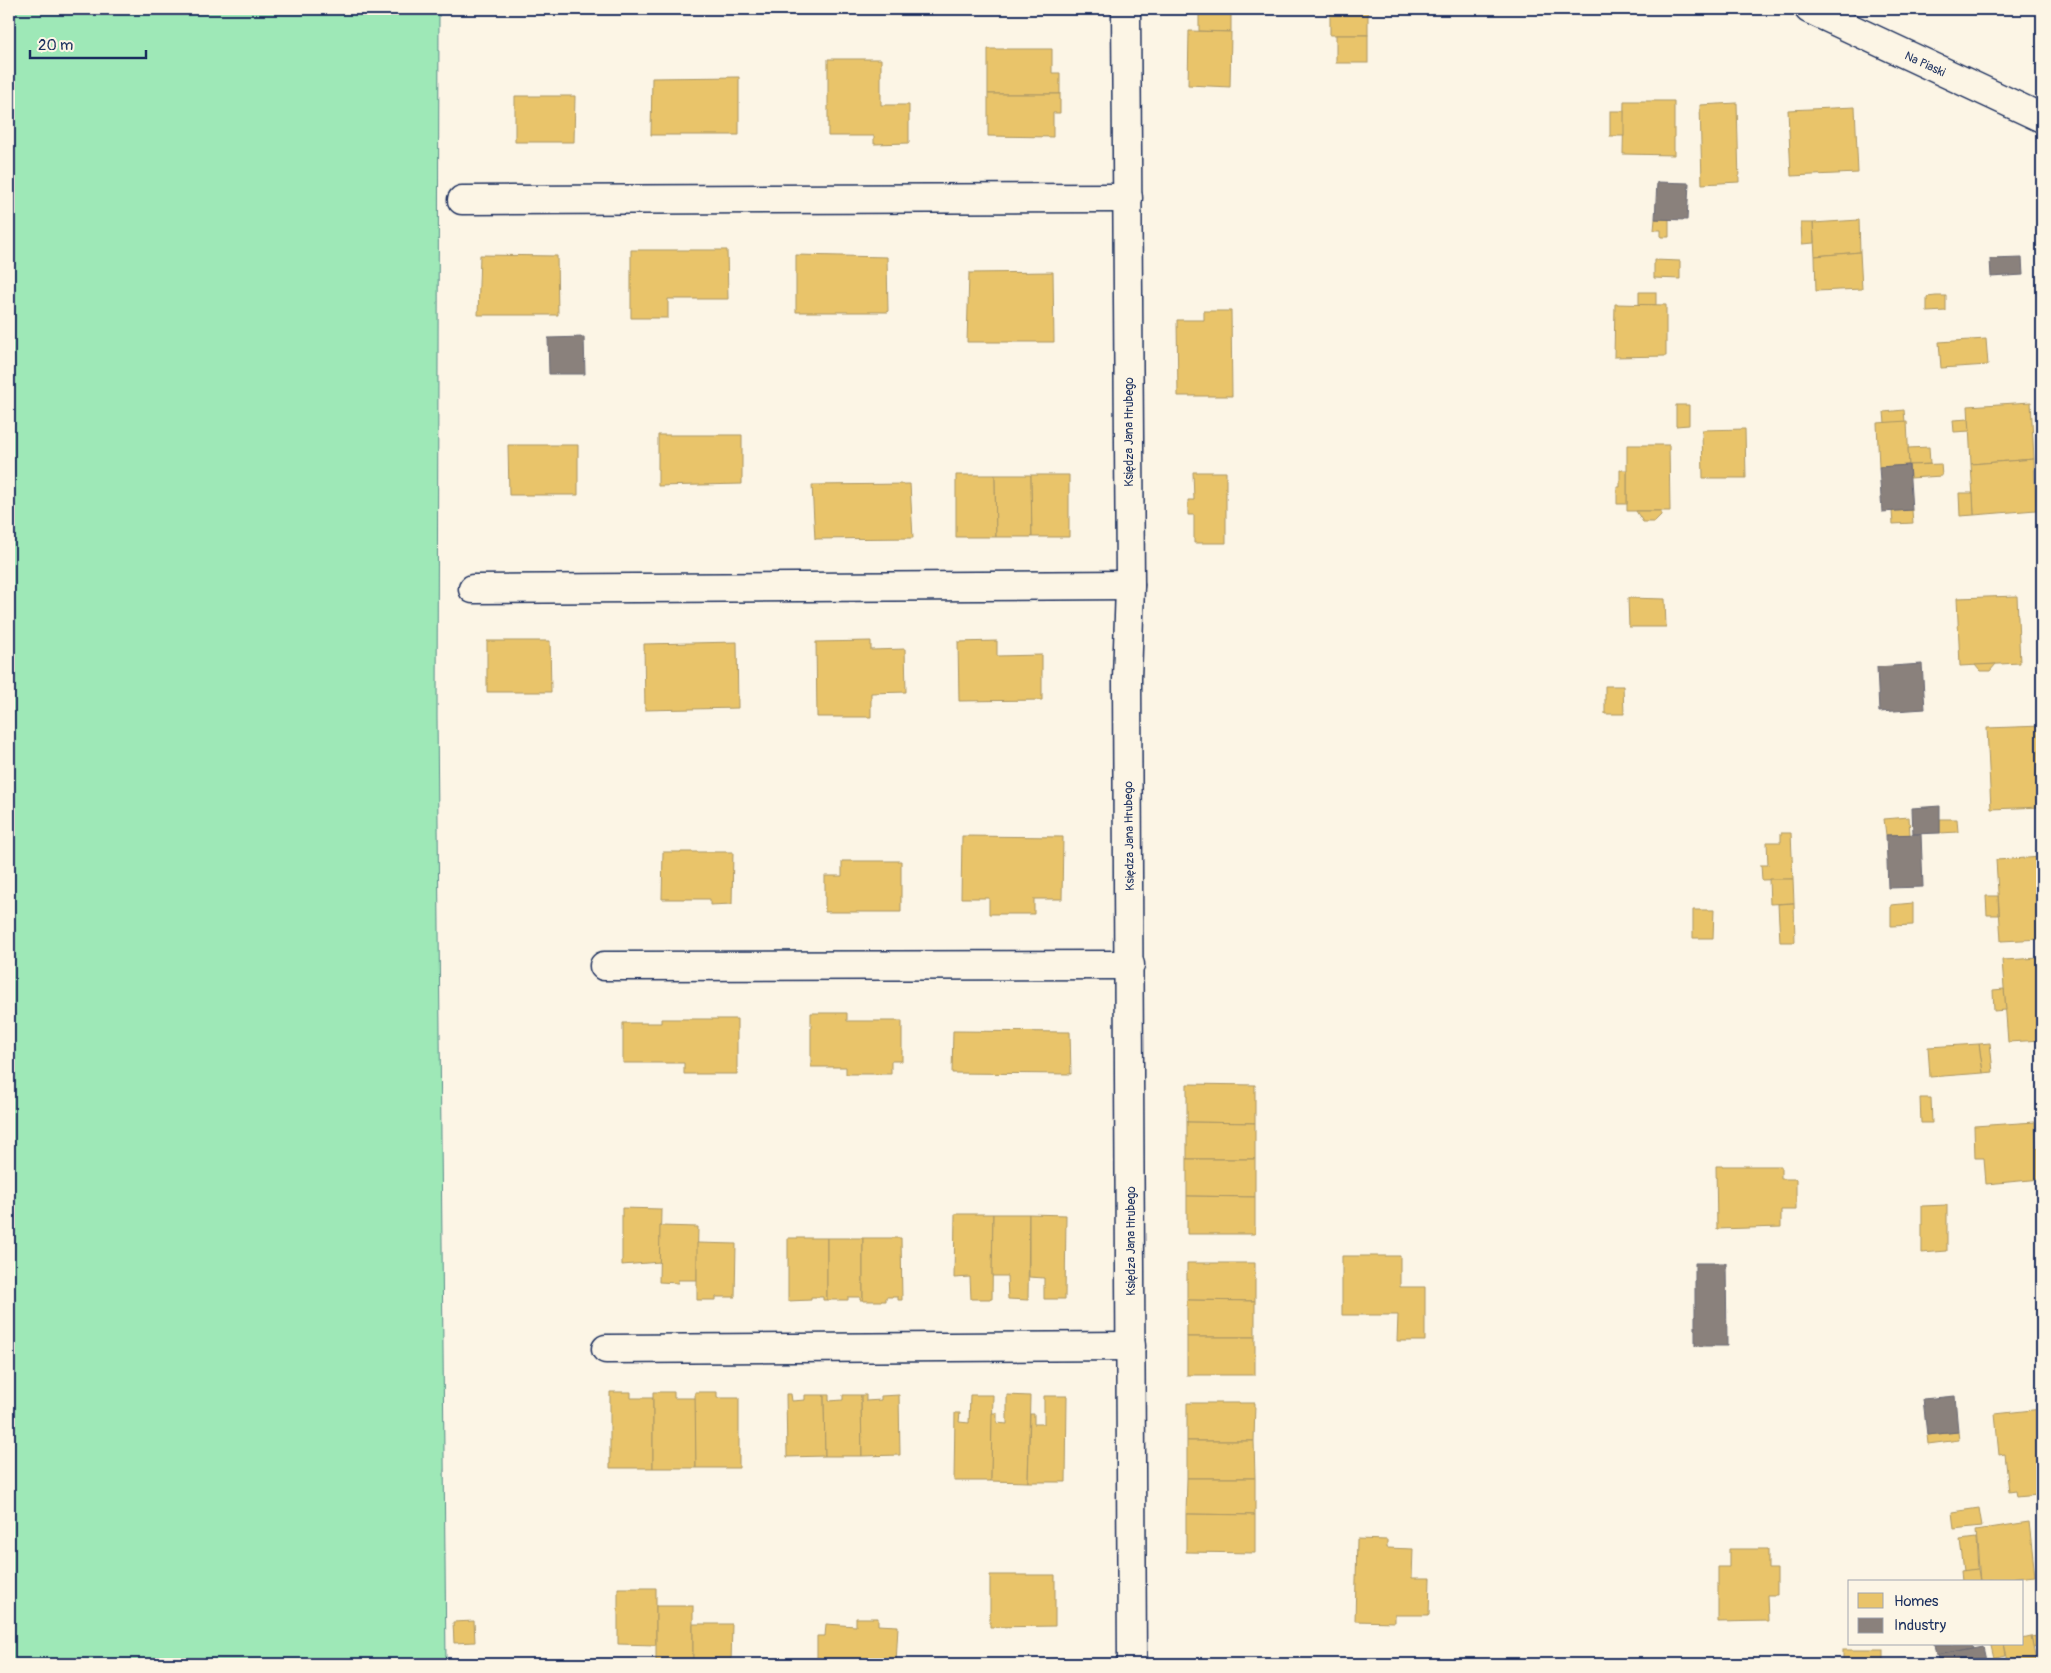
<svg xmlns="http://www.w3.org/2000/svg" width="2051" height="1673" viewBox="0 0 2051 1673" font-family="Pangolin,sans-serif">
<style>
.green{fill:#9ee8b7;stroke:#5c8c8a}
.homes{fill:#e9c46a;stroke:#ab9766}
.industry{fill:#8a817c;stroke:#696873}
.lines{fill:none;stroke-linecap:round;stroke-linejoin:round}
.minor-casing{stroke:#1b2f5e;stroke-width:31}
.minor{stroke:#fcf5e5;stroke-width:28}
.labels{text-anchor:middle;stroke-width:5;stroke-linejoin:round;paint-order:stroke}
.street-label{font-size:12px;fill:#1b2f5e;stroke:#fcf5e5}
</style>
<rect width="100%" height="100%" fill="#fcf5e5"/>
<filter id="ink" filterUnits="userSpaceOnUse"><feTurbulence type="fractalNoise" baseFrequency=".02" numOctaves="2"/><feDisplacementMap in="SourceGraphic" scale="10" xChannelSelector="R" yChannelSelector="G"/><feConvolveMatrix kernelMatrix="1 2 1 2 8 2 1 2 1" color-interpolation-filters="sRGB"/></filter>
<g filter="url(#ink)">
<!-- green -->
<polygon class="green" points="9,9 439,9 437,716 446,1664 9,1664"/>
<!-- homes -->
<g class="homes">
<polygon points="1213,9 1231,9 1231,32 1199,31 1199,13 1213,14"/>
<rect x="1330" y="9" width="38" height="26"/>
<polygon points="1189,31 1231,32 1230,87 1188,85"/>
<rect x="1336" y="35" width="32" height="28"/>
<polygon points="988,49 1052,49 1052,73 1060,73 1060,94 988,94"/>
<polygon points="828,59 881,59 881,105 909,105 909,143 874,144 874,136 828,136"/>
<polygon points="739,77 739,135 651,135 652,78"/>
<polygon points="988,94 1060,94 1060,113 1053,113 1053,137 988,136"/>
<polygon points="515,96 575,96 574,142 515,142"/>
<polygon points="1624,101 1674,101 1674,155 1623,154"/>
<polygon points="1737,103 1739,182 1702,184 1700,105"/>
<polygon points="1855,107 1858,173 1791,176 1788,110"/>
<rect x="1610" y="111" width="14" height="25"/>
<polygon points="1655,219 1669,219 1669,237 1661,237 1661,230 1654,230"/>
<polygon points="1859,220 1860,252 1815,256 1813,223"/>
<polygon points="1801,223 1813,223 1814,243 1802,244"/>
<polygon points="631,250 727,250 728,299 668,299 668,318 631,318"/>
<polygon points="1860,252 1862,289 1816,291 1815,256"/>
<polygon points="480,255 557,256 558,315 478,315"/>
<polygon points="796,255 887,257 888,312 796,312"/>
<polygon points="1654,260 1680,261 1680,279 1654,278"/>
<polygon points="1053,272 1054,342 967,342 969,273"/>
<rect x="1639" y="292" width="17" height="13"/>
<polygon points="1936,296 1946,296 1946,311 1927,312 1927,297"/>
<polygon points="1615,304 1666,305 1666,356 1614,357"/>
<polygon points="1204,311 1231,311 1232,396 1178,396 1177,320 1204,320"/>
<polygon points="1986,339 1988,365 1941,368 1939,342"/>
<polygon points="2031,402 2034,459 1971,464 1968,406"/>
<polygon points="1676,405 1689,405 1689,425 1676,426"/>
<polygon points="1904,410 1905,422 1885,423 1884,412"/>
<polygon points="1969,419 1970,431 1954,432 1953,420"/>
<polygon points="1907,421 1909,465 1879,467 1877,423"/>
<polygon points="1745,429 1746,478 1703,478 1702,430"/>
<polygon points="658,435 742,435 742,484 658,486"/>
<polygon points="508,445 578,445 578,495 509,495"/>
<polygon points="1627,445 1669,445 1670,511 1627,511"/>
<polygon points="1929,447 1930,464 1909,465 1908,448"/>
<polygon points="2034,459 2036,510 1974,515 1971,464"/>
<polygon points="1941,464 1942,476 1910,478 1909,465"/>
<polygon points="1620,470 1627,470 1627,504 1617,504 1617,487 1620,487"/>
<polygon points="1193,472 1226,472 1226,543 1194,543 1194,515 1188,515 1188,500 1194,500"/>
<polygon points="956,475 995,475 996,537 956,537"/>
<polygon points="995,475 1031,475 1032,537 996,537"/>
<polygon points="1031,475 1069,475 1069,537 1032,537"/>
<polygon points="910,484 913,538 815,539 812,485"/>
<polygon points="1959,493 1973,493 1974,515 1960,516"/>
<polygon points="1912,510 1913,523 1893,524 1892,511"/>
<polygon points="1636,511 1661,511 1661,515 1654,522 1643,522"/>
<polygon points="2017,596 2020,663 1960,666 1957,598"/>
<polygon points="1628,598 1665,599 1666,627 1629,627"/>
<polygon points="487,641 550,641 551,692 487,692"/>
<polygon points="871,641 871,650 905,649 906,692 871,693 871,717 817,717 816,642"/>
<polygon points="997,641 997,656 1042,655 1042,700 959,701 958,642"/>
<polygon points="737,642 738,708 645,710 644,644"/>
<polygon points="1996,664 1990,671 1980,671 1975,665"/>
<polygon points="1605,686 1623,686 1624,714 1605,714"/>
<polygon points="2042,726 2042,807 1991,809 1987,728"/>
<polygon points="1909,817 1910,835 1886,835 1884,819"/>
<polygon points="1940,819 1957,819 1958,832 1940,833"/>
<polygon points="1781,833 1791,833 1793,879 1762,880 1761,865 1768,865 1767,842 1781,842"/>
<polygon points="962,836 1063,837 1062,899 1034,899 1034,914 989,914 989,898 961,898"/>
<polygon points="663,852 733,852 732,904 710,905 710,899 662,899"/>
<polygon points="2042,857 2042,939 2001,941 1996,860"/>
<polygon points="842,861 901,861 901,912 825,912 825,876 842,876"/>
<polygon points="1769,879 1793,879 1794,903 1770,904"/>
<polygon points="1986,896 1998,896 1999,915 1987,915"/>
<polygon points="1794,903 1795,942 1780,942 1778,904"/>
<polygon points="1913,903 1913,925 1891,926 1891,905"/>
<polygon points="1693,910 1714,910 1713,938 1693,938"/>
<polygon points="2042,958 2042,1040 2008,1042 2002,960"/>
<polygon points="2004,989 2006,1010 1994,1011 1993,990"/>
<polygon points="811,1013 847,1013 847,1021 902,1021 902,1061 891,1061 891,1074 846,1074 846,1067 811,1067"/>
<polygon points="661,1019 737,1019 737,1074 684,1074 684,1063 623,1063 623,1023 661,1023"/>
<polygon points="953,1031 1070,1032 1071,1074 952,1073"/>
<polygon points="1990,1043 1993,1072 1983,1073 1979,1044"/>
<polygon points="1979,1044 1983,1073 1930,1077 1928,1047"/>
<polygon points="1187,1084 1255,1085 1255,1123 1187,1122"/>
<polygon points="1920,1098 1931,1098 1932,1123 1921,1123"/>
<polygon points="1187,1122 1255,1123 1255,1159 1187,1159"/>
<polygon points="2035,1122 2036,1148 2042,1147 2042,1179 1986,1184 1984,1158 1975,1158 1974,1126"/>
<polygon points="1187,1159 1255,1159 1255,1197 1187,1196"/>
<polygon points="1716,1166 1781,1166 1781,1179 1796,1179 1796,1210 1781,1210 1781,1227 1717,1229"/>
<polygon points="1187,1196 1255,1197 1255,1234 1187,1234"/>
<polygon points="1947,1205 1947,1251 1922,1253 1922,1206"/>
<polygon points="622,1208 661,1209 660,1262 622,1265"/>
<polygon points="955,1214 993,1214 992,1299 971,1299 970,1277 954,1278"/>
<polygon points="993,1214 1029,1214 1028,1300 1008,1299 1007,1276 992,1276"/>
<polygon points="1029,1214 1066,1215 1065,1299 1044,1299 1044,1278 1029,1277"/>
<polygon points="660,1226 698,1227 697,1280 678,1280 678,1283 659,1282"/>
<polygon points="788,1238 827,1238 827,1300 823,1300 823,1297 811,1297 811,1300 788,1301"/>
<polygon points="827,1238 863,1238 863,1300 860,1300 860,1297 848,1297 848,1300 827,1300"/>
<polygon points="863,1238 901,1238 902,1300 898,1300 898,1297 886,1297 886,1301 863,1301"/>
<polygon points="697,1243 736,1244 735,1297 716,1297 716,1300 697,1300"/>
<polygon points="1342,1256 1400,1256 1400,1287 1425,1287 1425,1341 1397,1341 1398,1315 1342,1315"/>
<polygon points="1187,1263 1255,1263 1255,1301 1187,1300"/>
<polygon points="1187,1300 1255,1301 1255,1337 1187,1337"/>
<rect x="1187" y="1337" width="68" height="38"/>
<polygon points="610,1392 631,1392 631,1398 653,1398 653,1468 610,1468"/>
<polygon points="653,1392 674,1392 674,1398 696,1398 696,1468 653,1468"/>
<polygon points="695,1392 717,1392 717,1398 739,1398 739,1468 696,1468"/>
<polygon points="786,1394 791,1394 792,1401 805,1400 805,1395 824,1395 825,1456 787,1457"/>
<polygon points="824,1395 829,1395 829,1401 843,1400 843,1395 861,1395 862,1456 825,1456"/>
<polygon points="861,1395 866,1395 866,1401 881,1400 881,1396 899,1395 900,1455 862,1456"/>
<polygon points="970,1395 993,1395 991,1481 954,1481 955,1413 960,1413 959,1422 969,1423"/>
<polygon points="1007,1395 1030,1396 1028,1482 991,1481 992,1413 997,1413 997,1423 1007,1424"/>
<polygon points="1044,1396 1067,1396 1066,1482 1028,1482 1030,1414 1034,1414 1034,1424 1044,1424"/>
<polygon points="1187,1403 1255,1403 1254,1441 1187,1441"/>
<polygon points="2042,1409 2042,1489 2038,1490 2038,1495 2017,1497 2016,1491 2009,1492 2005,1454 1999,1455 1995,1414"/>
<polygon points="1958,1432 1959,1440 1928,1444 1927,1435"/>
<polygon points="1187,1441 1254,1441 1255,1478 1187,1478"/>
<polygon points="1187,1478 1255,1478 1255,1515 1186,1514"/>
<polygon points="1979,1508 1982,1526 1954,1529 1952,1512"/>
<polygon points="1186,1514 1255,1515 1255,1553 1186,1552"/>
<polygon points="2029,1522 2035,1576 1980,1582 1976,1530"/>
<polygon points="1976,1538 1978,1569 1964,1571 1960,1540"/>
<polygon points="1357,1539 1387,1540 1387,1548 1413,1549 1412,1578 1430,1578 1429,1615 1395,1615 1395,1622 1355,1621"/>
<polygon points="1729,1549 1768,1549 1768,1569 1777,1569 1777,1595 1767,1595 1768,1621 1718,1622 1718,1567 1729,1567"/>
<polygon points="1978,1569 1980,1582 1961,1582 1960,1571"/>
<polygon points="990,1575 1055,1575 1055,1626 990,1627"/>
<polygon points="618,1588 656,1588 656,1645 618,1644"/>
<rect x="656" y="1606" width="37" height="56"/>
<polygon points="856,1618 878,1618 878,1625 898,1626 896,1664 824,1664 825,1659 817,1658 817,1636 825,1636 826,1624 856,1626"/>
<polygon points="474,1621 475,1642 454,1643 453,1622"/>
<polygon points="693,1624 732,1624 731,1664 693,1664"/>
<polygon points="2042,1635 2042,1646 2033,1648 2031,1637"/>
<polygon points="2031,1637 2036,1661 2009,1664 2004,1644 2022,1644 2022,1639"/>
<polygon points="2004,1644 2006,1655 1993,1658 1990,1645"/>
<rect x="1843" y="1650" width="41" height="14"/>
</g>
<!-- industry -->
<g class="industry">
<polygon points="1657,182 1689,183 1687,220 1655,219"/>
<polygon points="2022,258 2023,275 1991,277 1990,259"/>
<polygon points="584,337 585,374 549,374 548,338"/>
<polygon points="1909,465 1912,510 1882,512 1879,467"/>
<polygon points="1922,664 1925,709 1879,712 1877,667"/>
<polygon points="1940,806 1940,833 1913,834 1912,808"/>
<polygon points="1921,834 1923,887 1888,888 1886,835"/>
<polygon points="1695,1263 1726,1263 1727,1346 1695,1346"/>
<polygon points="1955,1396 1958,1432 1927,1435 1923,1399"/>
<polygon points="1934,1644 1972,1644 1973,1648 1936,1655"/>
<polygon points="1982,1646 1986,1664 1939,1664 1937,1655"/>
</g>
<g class="lines">
<defs>
<g id="minor">
<polyline points="1126,9 1130,585 1127,679 1132,1664"/>
<polyline points="1809,9 2042,118"/>
<polyline points="462,200 1128,198"/>
<polyline points="473,589 1130,585"/>
<polyline points="604,966 1130,965"/>
<polyline points="606,1349 1131,1346"/>
</g>
</defs>
<!-- minor casing -->
<use href="#minor" class="minor-casing"/>
<!-- minor -->
<use href="#minor" class="minor"/>
</g>
</g>
<g class="labels">
<!-- street labels -->
<g class="street-label">
<text transform="translate(1925 64) rotate(25)" y="4">Na Piaski</text>
<text transform="translate(1129 432) rotate(-90)" y="4">Księdza Jana Hrubego</text>
<text transform="translate(1129 836) rotate(-91)" y="4">Księdza Jana Hrubego</text>
<text transform="translate(1131 1241) rotate(-90)" y="4">Księdza Jana Hrubego</text>
</g>
</g>
<!-- margin -->
<rect width="2051" height="1673" fill="none" stroke="#fcf5e5" stroke-width="30"/>
<rect x="15" y="15" width="2021" height="1643" fill="none" stroke="#1b2f5e" stroke-width="2" filter="url(#ink)"/>
<!-- legend -->
<rect x="1848" y="1580" width="175" height="65" fill="#fcf5e5" stroke="#a2a6af"/>
<rect x="1858" y="1593" width="25" height="15" fill="#e9c46a" stroke="#a2a6af"/>
<text x="1894" y="1606" font-size="15" fill="#1b2f5e">Homes</text>
<rect x="1858" y="1618" width="25" height="15" fill="#8a817c" stroke="#a2a6af"/>
<text x="1894" y="1630" font-size="15" fill="#1b2f5e">Industry</text>
<!-- scale -->
<path d="M30 50v8h116v-8" fill="none" stroke="#1b2f5e" stroke-width="2.5"/>
<text x="38" y="50" font-size="15" fill="#1b2f5e" stroke="#fcf5e5" stroke-width="4" paint-order="stroke">20 m</text>
</svg>
